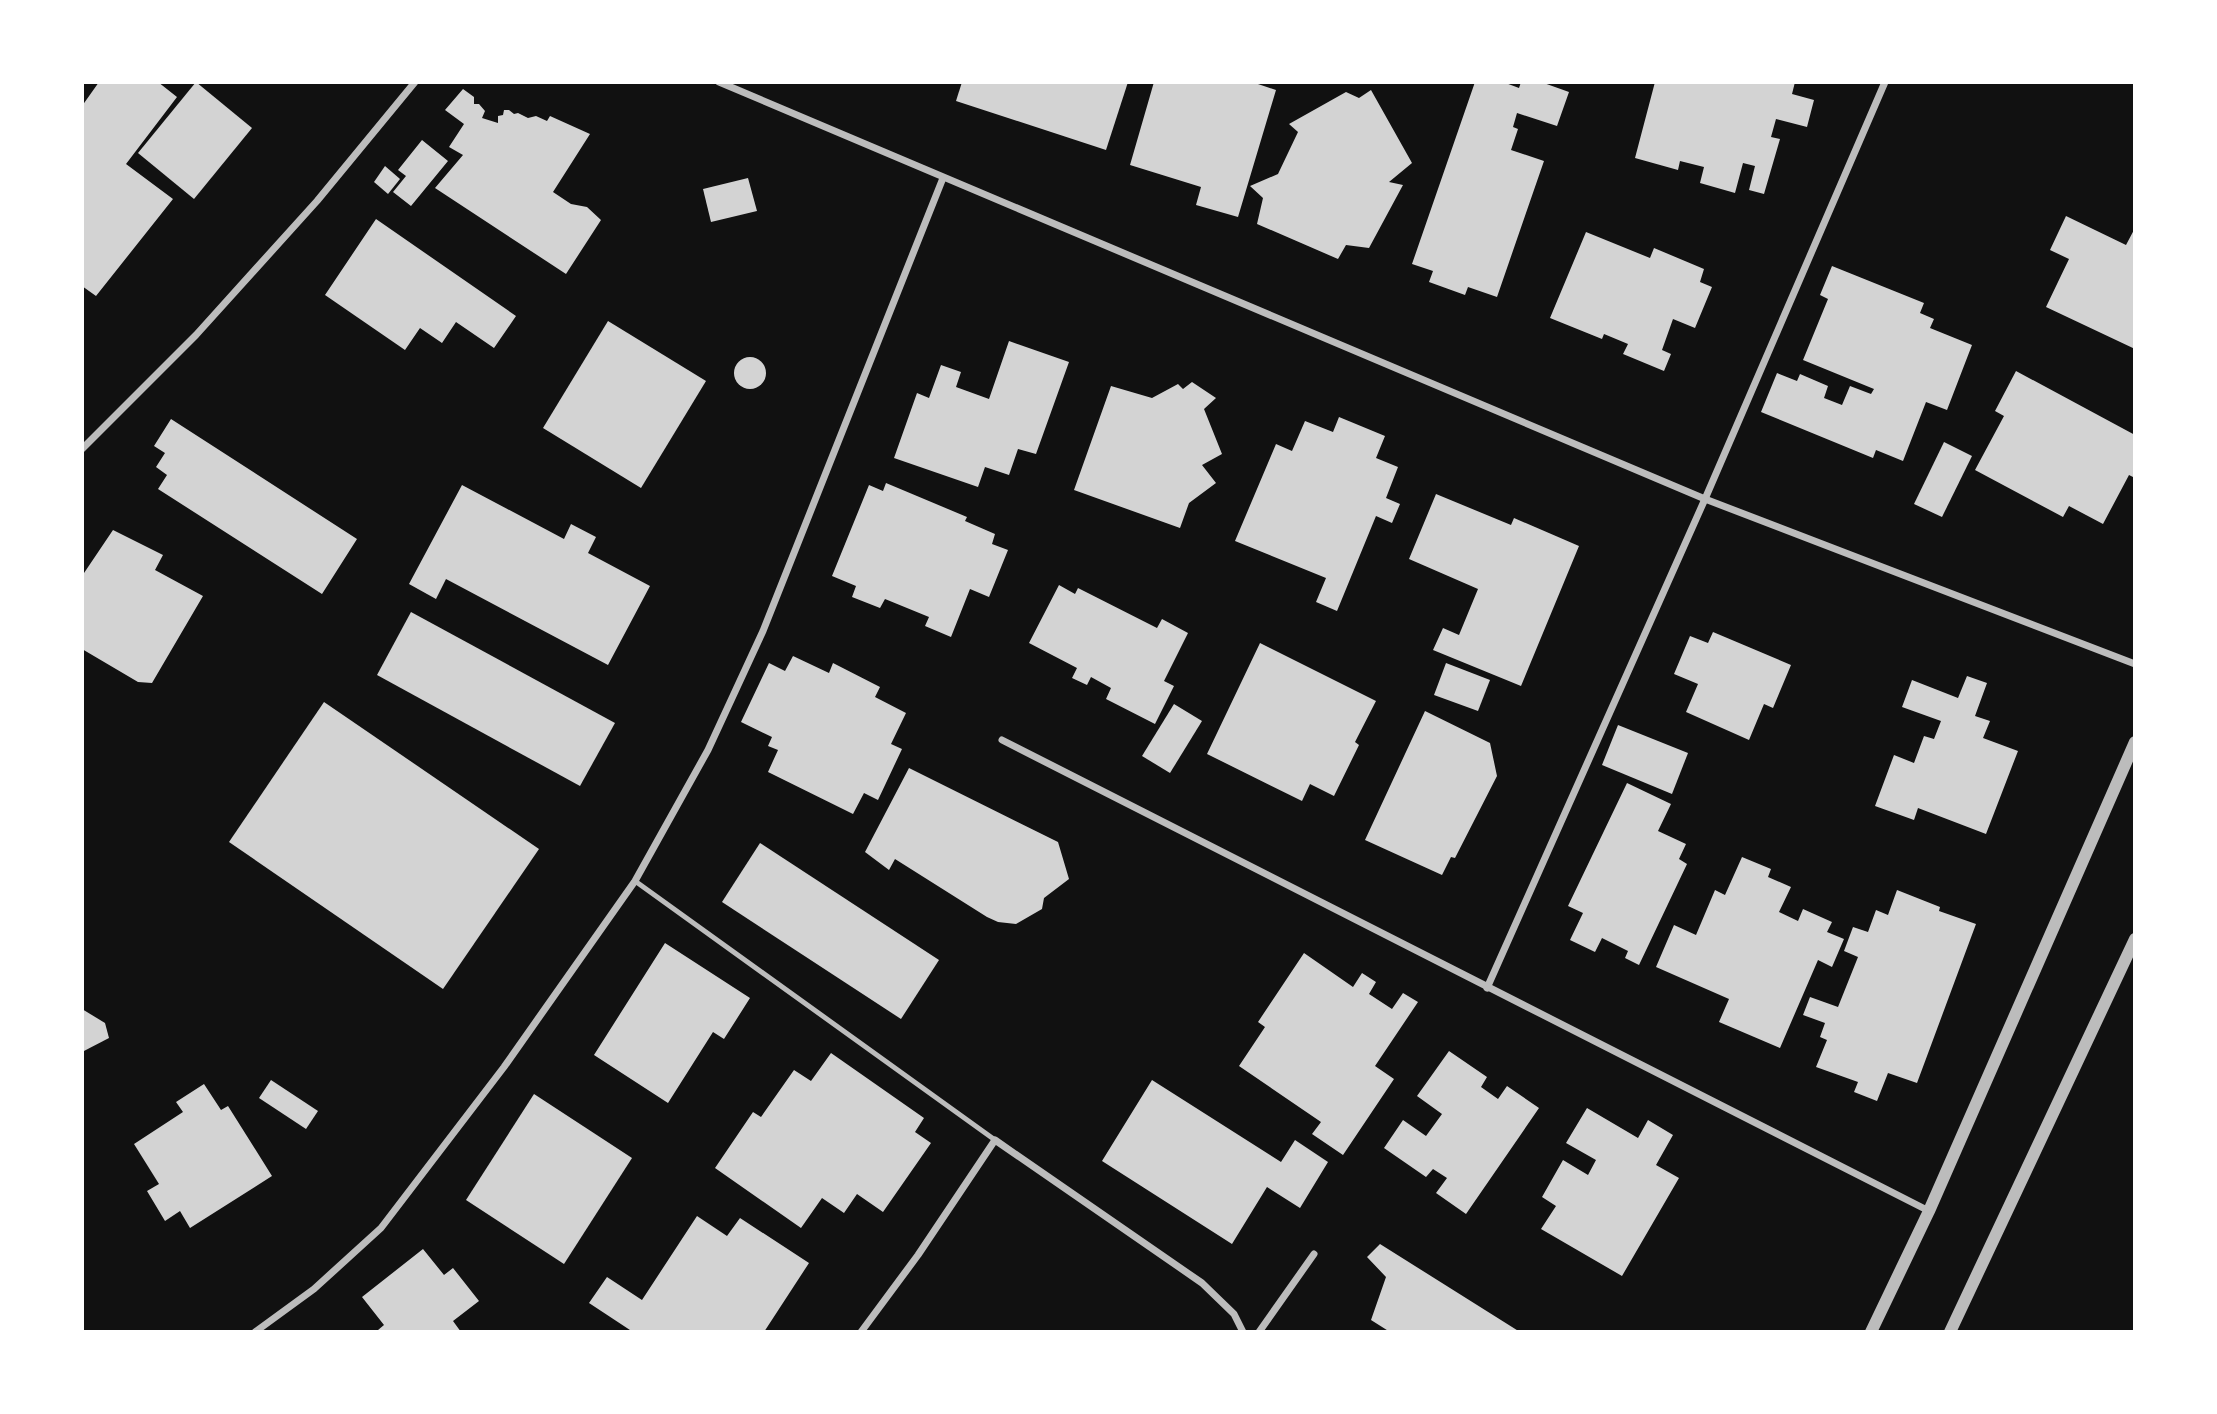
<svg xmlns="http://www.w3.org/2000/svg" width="2217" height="1414" viewBox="0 0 2217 1414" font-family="Arial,sans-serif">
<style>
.building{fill:#d3d3d3}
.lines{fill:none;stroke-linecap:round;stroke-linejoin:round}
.service{stroke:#bcbcbc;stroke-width:5}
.minor{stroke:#bcbcbc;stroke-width:7}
.tertiary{stroke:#bcbcbc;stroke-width:12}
</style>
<rect width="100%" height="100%" fill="#111"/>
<!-- building -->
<g class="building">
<polygon points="99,82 158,82 177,97 126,164 173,199 96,296 82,286 82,106"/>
<polygon points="196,82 252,128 194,199 138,153"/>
<polygon points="962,82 1128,82 1106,150 956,101"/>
<polygon points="1154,82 1252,82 1276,90 1238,217 1196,205 1201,187 1130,165"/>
<polygon points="1475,82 1503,82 1519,88 1521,82 1541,82 1569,92 1557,126 1517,113 1513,127 1518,129 1511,150 1544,161 1497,297 1468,287 1465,295 1429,282 1433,271 1412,264"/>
<polygon points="1655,82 1795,82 1792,94 1814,100 1807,127 1776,119 1771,137 1780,139 1764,194 1749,190 1755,166 1743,163 1735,193 1700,183 1704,167 1680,161 1678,170 1635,158"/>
<polygon points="463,89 474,97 474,104 479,104 485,111 482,118 498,123 498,116 503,115 504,110 509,110 514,114 518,113 528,118 536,116 547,121 550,116 590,134 553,192 571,204 587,207 601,220 566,274 435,188 463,155 449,147 464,124 445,110"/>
<polygon points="1371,90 1412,163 1389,182 1403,185 1369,248 1346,245 1338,259 1257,224 1263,198 1250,186 1278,174 1298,132 1289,124 1346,92 1359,98"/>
<polygon points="422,140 448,161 411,206 393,192 406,176 398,170"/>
<polygon points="385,166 400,179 388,194 374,182"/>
<polygon points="748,178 757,211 711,222 703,189"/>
<polygon points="2066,216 2126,245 2135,228 2135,349 2046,307 2069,259 2050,250"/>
<polygon points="376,219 516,316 494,348 456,322 442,343 420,328 405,350 325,295"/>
<polygon points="1586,232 1650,258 1654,248 1704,269 1700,282 1712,287 1695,328 1673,319 1662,350 1671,354 1664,371 1623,354 1628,344 1604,334 1602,339 1550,318"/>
<polygon points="1832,266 1924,303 1920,313 1934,319 1930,328 1972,345 1947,410 1926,402 1903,461 1876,450 1873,458 1761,412 1777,373 1797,381 1800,374 1828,386 1824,398 1842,405 1850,386 1871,394 1874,389 1803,360 1828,299 1820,295"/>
<polygon points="608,321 706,381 641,488 543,428"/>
<polygon points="1009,341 1069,362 1036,454 1018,449 1009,475 985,467 978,487 894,458 917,393 929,398 941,365 961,372 956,387 989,399"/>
<circle cx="750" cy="373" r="16"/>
<polygon points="2016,371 2135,435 2135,478 2129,475 2103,524 2069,506 2063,517 1975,470 2004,416 1995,411"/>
<polygon points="1192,382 1216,398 1204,409 1222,454 1202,465 1216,483 1189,503 1180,528 1074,490 1111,386 1152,398 1178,384 1183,389"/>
<polygon points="1339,417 1385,436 1376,458 1398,467 1386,498 1400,504 1392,523 1376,516 1337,611 1316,602 1326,578 1235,541 1276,444 1292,451 1305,421 1333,432"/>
<polygon points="171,419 357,539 322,594 158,489 167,475 156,467 165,453 154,446"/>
<polygon points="1944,442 1972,456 1942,517 1914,504"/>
<polygon points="886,483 967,517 965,521 995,534 992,544 1008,550 989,597 970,589 951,637 925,626 929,617 885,599 880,608 852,597 856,586 832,576 869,485 883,491"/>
<polygon points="462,485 564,539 571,524 596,537 588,553 650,586 608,665 446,579 436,599 409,584"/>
<polygon points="1436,494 1511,525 1514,518 1579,546 1521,686 1433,650 1443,628 1459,635 1478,589 1409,559"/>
<polygon points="113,530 163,555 155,570 203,596 152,683 138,682 82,649 82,576"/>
<polygon points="1059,585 1075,594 1078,588 1157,628 1162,619 1188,633 1164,681 1174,686 1155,724 1106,699 1111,688 1091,677 1087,685 1072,678 1077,668 1029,643"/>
<polygon points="411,612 615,723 580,786 377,675"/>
<polygon points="1713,632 1791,665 1773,708 1764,704 1749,740 1686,712 1698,684 1674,674 1690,636 1708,643"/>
<polygon points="1260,643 1376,701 1355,742 1359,745 1334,796 1310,784 1302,801 1207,754"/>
<polygon points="793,656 829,673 833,663 880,687 875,697 906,713 891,744 902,749 878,800 864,793 853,814 768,772 778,750 768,746 772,737 741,722 769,663 785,671"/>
<polygon points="1446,663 1490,680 1478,711 1434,695"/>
<polygon points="1967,676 1987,683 1975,716 1990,721 1983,738 2018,751 1986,834 1918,808 1914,820 1875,806 1894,755 1914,763 1924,736 1934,739 1941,721 1902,707 1912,680 1958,698"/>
<polygon points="324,702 539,849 443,989 229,842"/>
<polygon points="1174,704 1202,721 1170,773 1142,756"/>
<polygon points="1425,711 1490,743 1497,776 1455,858 1451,857 1442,875 1365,840"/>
<polygon points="1618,725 1688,753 1672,794 1602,765"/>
<polygon points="909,768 1058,842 1069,879 1044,898 1042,909 1016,924 998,922 987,917 895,859 889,870 865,852"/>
<polygon points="1627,783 1671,804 1658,831 1686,844 1679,859 1687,864 1639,965 1625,958 1628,951 1602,938 1595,952 1570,940 1583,913 1568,906"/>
<polygon points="760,843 939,960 901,1019 722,902"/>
<polygon points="1742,857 1771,869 1768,877 1791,887 1779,912 1798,921 1803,909 1832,922 1827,932 1844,939 1832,967 1818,960 1780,1048 1719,1022 1729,999 1656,967 1674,925 1696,935 1715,890 1725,895"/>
<polygon points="1897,890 1940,907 1939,911 1976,924 1917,1083 1888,1073 1877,1101 1854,1092 1858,1082 1816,1067 1827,1040 1820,1037 1825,1023 1803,1015 1810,997 1838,1007 1858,957 1844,951 1853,927 1868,932 1876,910 1888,915"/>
<polygon points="665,943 750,998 724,1039 713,1032 668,1103 594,1055"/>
<polygon points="1304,953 1353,987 1362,973 1376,982 1369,994 1392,1009 1403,993 1418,1002 1375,1066 1394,1079 1343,1155 1312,1134 1321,1122 1239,1066 1265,1027 1258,1022"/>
<polygon points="82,1009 105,1023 109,1038 82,1052"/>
<polygon points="1449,1051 1487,1077 1481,1087 1498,1099 1507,1086 1539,1108 1466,1214 1436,1193 1447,1178 1433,1169 1426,1177 1384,1148 1403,1120 1426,1136 1442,1114 1417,1096"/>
<polygon points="831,1053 924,1118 915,1132 931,1143 883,1212 857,1194 844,1213 822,1198 801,1228 715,1168 753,1112 761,1117 794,1070 811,1081"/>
<polygon points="271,1080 318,1111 306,1129 259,1098"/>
<polygon points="1152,1080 1281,1162 1295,1140 1328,1162 1300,1208 1267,1187 1232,1244 1102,1161"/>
<polygon points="204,1084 221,1110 228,1106 272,1176 190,1228 180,1211 165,1221 147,1191 159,1184 134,1144 183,1112 176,1102"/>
<polygon points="534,1094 632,1158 564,1264 466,1200"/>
<polygon points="1587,1108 1638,1138 1648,1120 1673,1135 1656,1165 1679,1178 1622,1276 1541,1229 1556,1206 1542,1197 1563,1160 1588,1175 1596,1160 1566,1143"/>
<polygon points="697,1216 727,1236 740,1218 809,1263 764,1332 633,1332 589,1303 607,1277 642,1300"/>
<polygon points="1380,1244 1520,1332 1390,1332 1371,1320 1386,1277 1367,1257"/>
<polygon points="423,1249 444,1275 453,1268 479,1301 453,1321 461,1332 379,1332 378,1330 384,1325 362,1297"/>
</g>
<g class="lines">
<!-- service -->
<polyline class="service" points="635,881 995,1140"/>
<!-- minor -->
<g class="minor">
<polyline points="719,82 1705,499 2135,664"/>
<polyline points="82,449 196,335 317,201 415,82"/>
<polyline points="1002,740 1929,1211"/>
<polyline points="1487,988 1705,499 1885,82"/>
<polyline points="255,1332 314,1289 381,1228 504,1067 635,881 708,750 763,631 943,178"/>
<polyline points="861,1332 918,1255 995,1140 1202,1283 1234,1314 1243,1332"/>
<polyline points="1259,1332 1314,1254"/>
</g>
<!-- tertiary -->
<g class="tertiary">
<polyline points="1871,1332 1929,1211 2135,742"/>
<polyline points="1950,1332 2135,939"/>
</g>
</g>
<!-- border -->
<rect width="2217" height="1414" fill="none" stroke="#ffffff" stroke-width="168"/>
</svg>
